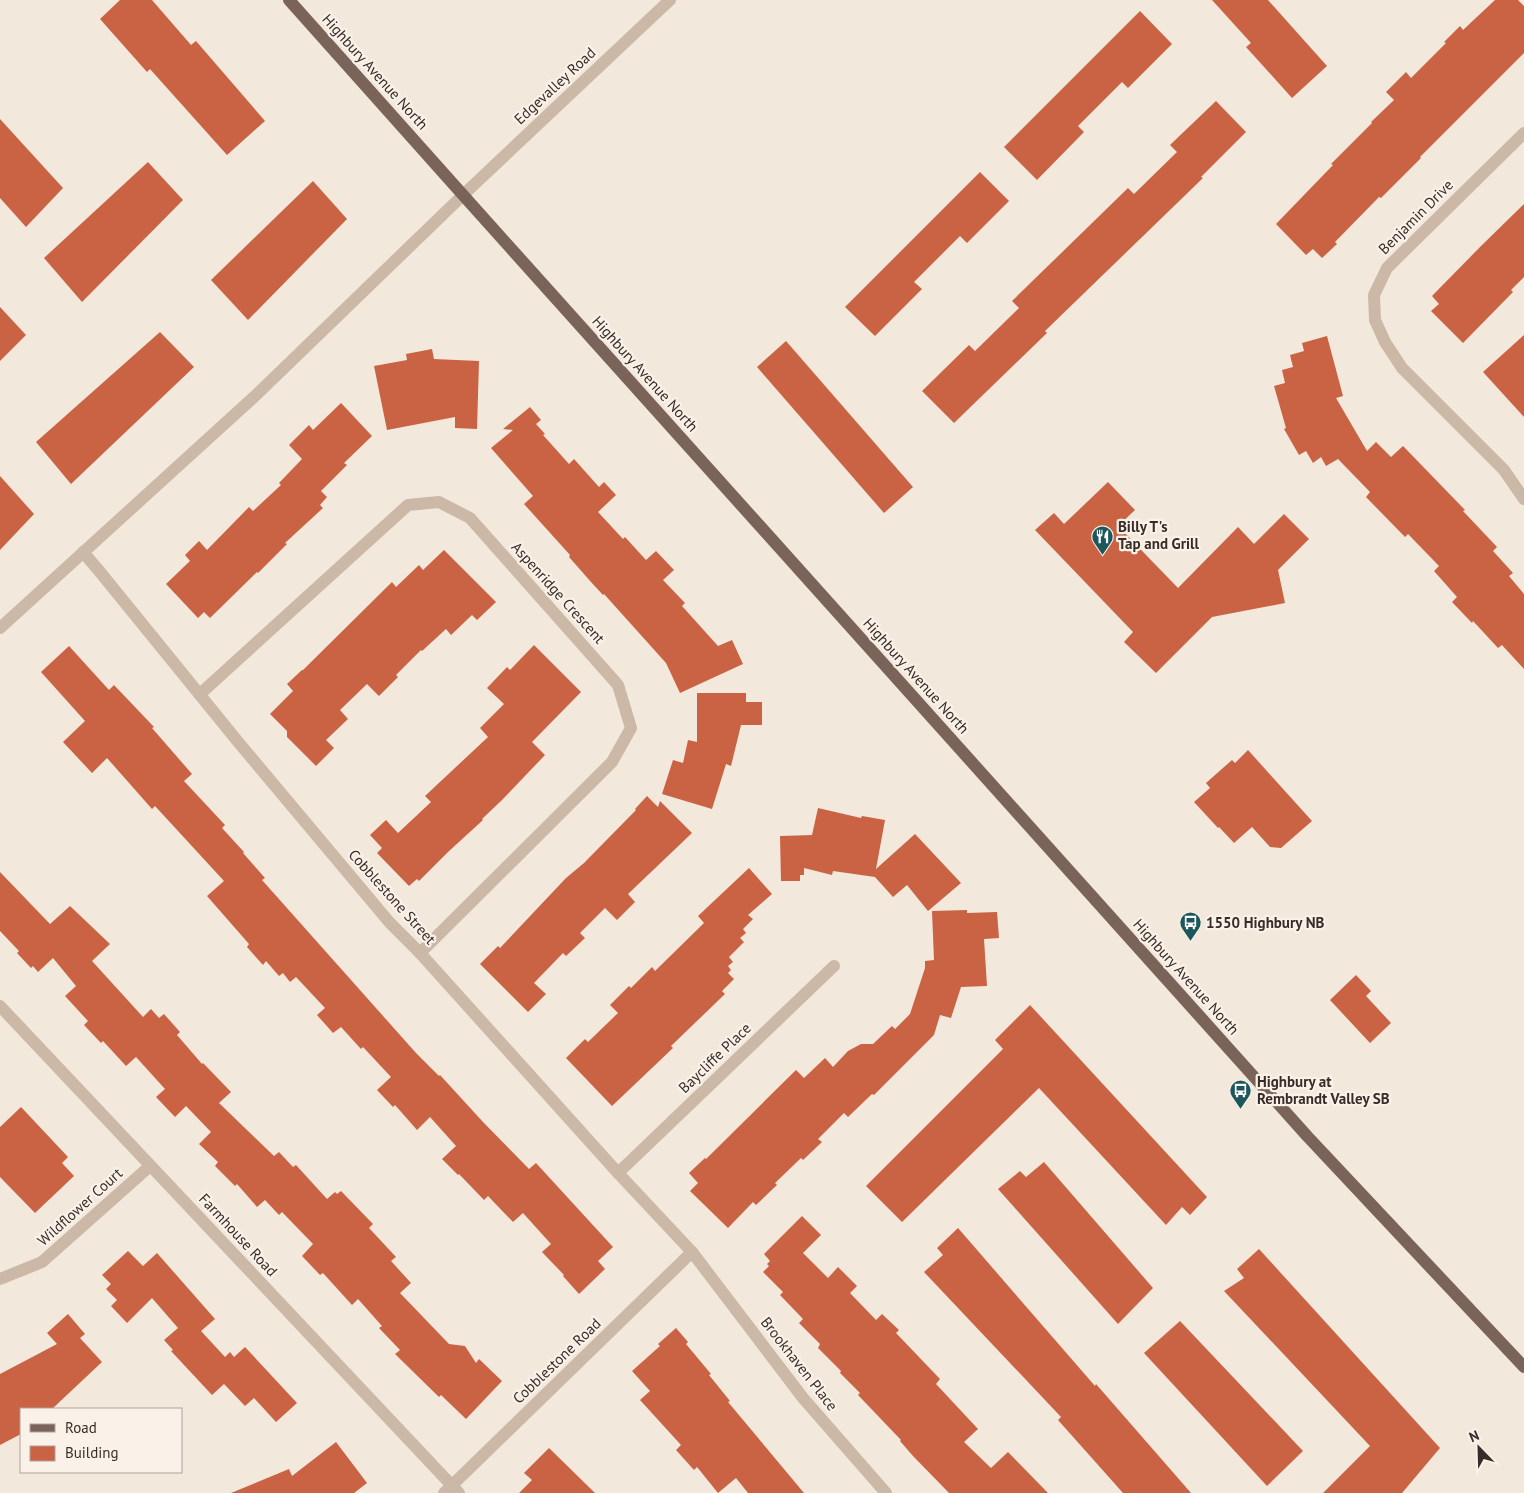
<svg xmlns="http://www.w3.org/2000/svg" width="1524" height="1493" viewBox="0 0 1524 1493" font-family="'PT Sans',sans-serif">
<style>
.building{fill:#ca6343}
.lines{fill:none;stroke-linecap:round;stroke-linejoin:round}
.minor{stroke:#cbb8a7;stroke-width:12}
.major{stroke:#7a6459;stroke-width:12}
.labels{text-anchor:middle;stroke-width:4.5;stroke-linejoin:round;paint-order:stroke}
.street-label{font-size:15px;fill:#382d28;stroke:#faf2e9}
.poi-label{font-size:15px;font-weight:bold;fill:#382d28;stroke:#faf2e9;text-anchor:start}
</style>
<rect width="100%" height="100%" fill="#f3e8dc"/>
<!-- building -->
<g class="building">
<polygon points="120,0 152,0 191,45 196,41 265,121 227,155 150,69 147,72 100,19"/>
<polygon points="1212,0 1268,0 1327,66 1292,98 1246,47 1251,43"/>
<polygon points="1495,0 1518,0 1524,6 1524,53 1420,157 1421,158 1381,198 1379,197 1335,242 1337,244 1322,258 1313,249 1306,255 1276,224 1333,165 1331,164 1372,123 1371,122 1394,100 1386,92 1406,72 1411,78 1446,43 1444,42 1460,26 1463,30"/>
<polygon points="1140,11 1172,44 1128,88 1122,82 1078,126 1084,132 1037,180 1004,147"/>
<polygon points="1216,101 1246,132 1201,177 1203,178 1045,331 1047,333 954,423 922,391 969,345 975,351 1019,308 1012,301 1128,188 1134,194 1177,152 1170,145"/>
<polygon points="0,119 63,188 26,227 0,198"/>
<polygon points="148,162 183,200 82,302 44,258"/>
<polygon points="980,172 1009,201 967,243 960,236 914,282 922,289 875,336 845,307"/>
<polygon points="313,181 347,219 248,320 211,280"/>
<polygon points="1524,204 1524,277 1511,290 1513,292 1463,343 1431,311 1439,304 1432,296 1481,246"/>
<polygon points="0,307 26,335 0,361"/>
<polygon points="160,332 194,367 71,484 36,442"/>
<polygon points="1524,335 1524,417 1483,372"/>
<polygon points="1327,336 1343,396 1336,398 1367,451 1376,442 1391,457 1403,446 1465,510 1463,511 1497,547 1493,551 1513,573 1509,576 1524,594 1524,669 1502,645 1498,648 1473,621 1472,623 1452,602 1457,597 1434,571 1439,566 1408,534 1405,537 1366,497 1370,492 1338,459 1326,466 1321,457 1313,463 1306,451 1299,455 1284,429 1286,428 1274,386 1285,383 1282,370 1293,367 1290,355 1304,351 1302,343"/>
<polygon points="786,341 913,487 884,513 757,367"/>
<polygon points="432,349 434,359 479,361 477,429 455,428 455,417 387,430 374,366 407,360 406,354"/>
<polygon points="341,403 372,436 344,463 347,465 321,491 327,497 320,505 323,508 285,543 287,544 258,573 257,572 210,618 204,612 198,618 166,584 190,561 185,555 199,541 207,550 249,507 253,511 281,485 279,483 302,459 289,445 309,425 313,430"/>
<polygon points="530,407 541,420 536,424 545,434 543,435 569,464 574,459 599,487 604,482 616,495 598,512 623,539 625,537 646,560 656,551 674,570 663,580 685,603 682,606 718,646 732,640 743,664 680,693 666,663 604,594 603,595 591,582 569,557 570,555 524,504 533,496 491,448 513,430 503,429"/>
<polygon points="0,476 34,514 0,550"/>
<polygon points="1108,482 1135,510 1118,526 1178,588 1238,527 1254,544 1284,514 1309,539 1278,570 1285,603 1212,617 1156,673 1124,642 1133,632 1035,530 1054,513 1064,524"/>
<polygon points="444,550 496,602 477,620 472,615 451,635 446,629 422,651 421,650 396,675 398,677 379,696 367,684 340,710 348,719 326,740 334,748 316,766 287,737 287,731 270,714 293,691 287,684 302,670 303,670 392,582 396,587 419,565 423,570"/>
<polygon points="534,645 581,692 532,742 545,755 502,800 482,819 483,820 448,852 419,881 417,879 409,886 377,853 382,848 370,835 386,820 398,833 431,802 425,796 488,737 480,728 504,704 487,688 507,667 510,670"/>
<polygon points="69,646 109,690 114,685 154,727 152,728 192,774 184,781 225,825 222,828 244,852 243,853 265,878 262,880 416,1053 439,1076 440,1075 483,1122 529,1169 536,1163 613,1247 598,1261 605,1269 579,1294 563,1276 564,1275 542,1252 551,1244 523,1213 513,1222 488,1196 484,1200 459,1174 458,1175 442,1159 456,1146 430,1117 417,1130 395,1105 393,1107 377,1090 391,1077 363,1047 361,1049 341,1027 333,1033 317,1015 325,1008 296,977 290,982 283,973 279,976 266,961 263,965 247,947 249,944 207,896 224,881 155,806 152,809 107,758 92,773 63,742 85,721 41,672"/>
<polygon points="697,693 746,693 746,702 762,702 762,725 741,725 731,766 726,764 712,809 662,794 673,760 683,763 688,740 697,742"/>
<polygon points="1248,750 1312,821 1281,848 1270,847 1252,827 1234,843 1219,827 1218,828 1194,802 1210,788 1206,783 1232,760 1235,763"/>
<polygon points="647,796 658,807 660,801 692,833 628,894 635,902 617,920 605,908 580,933 585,938 566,956 563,953 534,983 546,994 528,1012 480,964 498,946 500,948 566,878 584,863 636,810 635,809"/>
<polygon points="818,808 861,818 862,816 885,820 876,869 915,834 961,883 928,911 907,885 893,897 875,877 833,871 832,875 804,868 804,875 800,875 800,881 781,881 780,836 812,835"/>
<polygon points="749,868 772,894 748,915 753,919 743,929 746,933 740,938 744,942 729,957 733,962 728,966 731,970 728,973 734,979 722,991 725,994 671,1046 673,1048 612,1106 566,1058 585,1039 588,1042 618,1013 610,1005 629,986 631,988 652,967 655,971 704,923 698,916"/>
<polygon points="0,872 50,924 70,906 110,944 92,961 143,1017 151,1009 159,1018 164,1014 180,1032 177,1035 202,1064 203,1063 231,1092 219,1103 274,1156 279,1152 293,1167 296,1165 327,1199 335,1192 337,1194 341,1191 373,1224 369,1228 396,1257 391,1261 411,1283 400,1293 449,1344 465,1346 476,1363 479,1359 502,1381 466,1419 441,1395 439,1397 395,1354 400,1350 379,1328 382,1326 358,1299 352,1305 323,1273 320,1275 302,1256 313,1244 282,1212 279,1215 265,1200 257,1207 237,1184 235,1186 215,1166 218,1162 199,1144 211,1132 186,1106 175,1117 156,1097 165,1089 136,1057 126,1066 103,1041 101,1043 84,1025 88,1021 65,996 76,986 53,958 38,972 33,966 31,968 17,953 19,951 0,931"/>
<polygon points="967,910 967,913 997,912 999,938 984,939 987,986 961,987 951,1018 940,1015 934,1035 874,1095 872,1094 848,1117 844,1113 818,1139 822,1142 803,1160 801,1158 775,1183 777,1185 756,1205 753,1202 728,1228 690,1191 698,1183 689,1173 705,1158 706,1159 796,1070 804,1078 825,1058 833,1067 848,1051 861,1044 873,1044 892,1026 895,1029 910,1014 925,968 925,961 934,960 932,911"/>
<polygon points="1356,975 1371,991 1366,996 1391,1023 1370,1043 1330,1000"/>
<polygon points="1030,1005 1207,1197 1190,1215 1182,1207 1166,1225 1039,1088 902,1222 866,1186 1003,1049 995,1040"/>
<polygon points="21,1107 68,1157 62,1163 74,1176 35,1213 0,1177 0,1127"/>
<polygon points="1044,1162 1153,1288 1118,1324 998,1189 1020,1171 1026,1177"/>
<polygon points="802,1216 821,1235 803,1253 828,1278 838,1267 857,1286 850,1293 876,1320 882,1314 899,1330 896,1333 940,1379 936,1384 978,1429 964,1442 991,1468 1008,1452 1048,1493 949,1493 913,1456 900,1441 901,1440 858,1395 860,1393 840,1373 841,1371 818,1348 820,1344 799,1323 803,1319 780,1295 783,1292 763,1272 769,1266 767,1264 770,1261 764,1254"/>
<polygon points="958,1228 1095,1386 1096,1384 1191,1493 1123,1493 1058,1420 1061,1417 924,1272 943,1255 937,1248"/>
<polygon points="1259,1249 1440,1448 1402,1493 1323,1493 1370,1446 1224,1291 1244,1278 1237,1269"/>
<polygon points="128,1251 143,1266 157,1253 215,1319 201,1331 225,1357 230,1352 234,1357 245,1347 297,1403 276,1422 254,1398 245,1406 224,1384 212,1395 171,1351 173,1350 164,1340 178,1328 152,1298 127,1323 111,1306 117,1300 106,1289 111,1284 102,1275"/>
<polygon points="68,1314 85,1334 80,1338 102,1362 52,1409 21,1409 21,1434 0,1445 0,1374 57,1344 47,1333"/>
<polygon points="1180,1321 1303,1451 1267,1486 1144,1353"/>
<polygon points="676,1328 688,1342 686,1344 711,1374 709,1375 730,1401 728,1402 804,1493 748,1493 736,1478 718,1493 697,1467 694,1470 676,1450 681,1445 640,1400 650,1391 632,1371 660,1346 658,1344"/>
<polygon points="336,1442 367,1483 354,1493 231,1493 289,1469 292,1476"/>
<polygon points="549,1448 595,1493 519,1493 532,1480 524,1473"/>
</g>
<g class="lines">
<!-- minor -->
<g class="minor">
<polyline points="1524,133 1387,268 1374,295 1375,320 1385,342 1402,368 1504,470 1524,499"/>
<polyline points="83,552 100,572 239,743 390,923 420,953 618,1173 692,1252 803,1398 886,1493"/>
<polyline points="0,628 254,397 463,195 670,0"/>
<polyline points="200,694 408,505 439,502 470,518 618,685 631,728 612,762 420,953"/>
<polyline points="0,1006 459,1493"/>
<polyline points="618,1173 834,966"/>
<polyline points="0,1279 42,1262 150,1166"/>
<polyline points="444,1493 692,1252"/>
</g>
<!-- major -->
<polyline class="major" points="289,0 463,195 1308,1137 1524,1367"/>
</g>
<!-- icons -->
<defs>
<symbol id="restaurant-pin" viewBox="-11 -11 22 30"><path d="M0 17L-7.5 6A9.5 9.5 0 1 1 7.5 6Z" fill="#1c575b" stroke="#faf2e9"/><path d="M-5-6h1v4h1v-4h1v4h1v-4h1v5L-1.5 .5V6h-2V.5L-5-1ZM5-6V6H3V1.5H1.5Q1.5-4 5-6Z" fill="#fff"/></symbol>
<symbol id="bus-pin" viewBox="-11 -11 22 30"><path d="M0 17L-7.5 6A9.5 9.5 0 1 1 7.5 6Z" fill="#1c575b" stroke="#faf2e9"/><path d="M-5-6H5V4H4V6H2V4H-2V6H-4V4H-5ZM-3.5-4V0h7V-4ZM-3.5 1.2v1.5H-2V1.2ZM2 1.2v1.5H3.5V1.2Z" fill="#fff"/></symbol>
</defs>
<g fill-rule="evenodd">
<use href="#restaurant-pin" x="1090" y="524" width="25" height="34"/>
<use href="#bus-pin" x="1178" y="910" width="25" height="34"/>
<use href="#bus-pin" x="1228" y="1078" width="25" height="34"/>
</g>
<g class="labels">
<!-- street labels -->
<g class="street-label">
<text transform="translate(375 72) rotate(48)" y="5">Highbury Avenue North</text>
<text transform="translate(555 86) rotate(-43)" y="5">Edgevalley Road</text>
<text transform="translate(1416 217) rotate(-45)" y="5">Benjamin Drive</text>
<text transform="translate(645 374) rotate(48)" y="5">Highbury Avenue North</text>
<text transform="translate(558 593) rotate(48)" y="5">Aspenridge Crescent</text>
<text transform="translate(916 676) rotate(48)" y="5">Highbury Avenue North</text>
<text transform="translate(392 897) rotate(48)" y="5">Cobblestone Street</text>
<text transform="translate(1186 977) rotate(48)" y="5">Highbury Avenue North</text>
<text transform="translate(715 1058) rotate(-44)" y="5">Baycliffe Place</text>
<text transform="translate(80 1207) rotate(-42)" y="5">Wildflower Court</text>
<text transform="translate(238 1235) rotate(47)" y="5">Farmhouse Road</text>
<text transform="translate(557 1361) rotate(-44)" y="5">Cobblestone Road</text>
<text transform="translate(799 1364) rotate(52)" y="5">Brookhaven Place</text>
</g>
<!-- poi labels -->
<g class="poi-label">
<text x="1118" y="532">Billy T's<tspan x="1118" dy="17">Tap and Grill</tspan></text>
<text x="1206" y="928">1550 Highbury NB</text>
<text x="1257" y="1087">Highbury at<tspan x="1257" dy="17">Rembrandt Valley SB</tspan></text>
</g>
</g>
<!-- legend -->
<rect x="20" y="1408" width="162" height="65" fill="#faf2e9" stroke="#aca39c"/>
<rect x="30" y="1424" width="25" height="8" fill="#7a6459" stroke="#aca39c"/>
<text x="65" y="1433" font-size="15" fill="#382d28">Road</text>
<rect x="30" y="1446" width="25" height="15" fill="#ca6343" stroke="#aca39c"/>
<text x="65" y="1458" font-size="15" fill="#382d28">Building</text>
<!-- north arrow -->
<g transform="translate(1479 1448) rotate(337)" stroke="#faf2e9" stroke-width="4" paint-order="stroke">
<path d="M0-4L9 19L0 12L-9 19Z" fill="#382d28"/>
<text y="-8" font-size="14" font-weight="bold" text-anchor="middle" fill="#382d28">N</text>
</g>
</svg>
